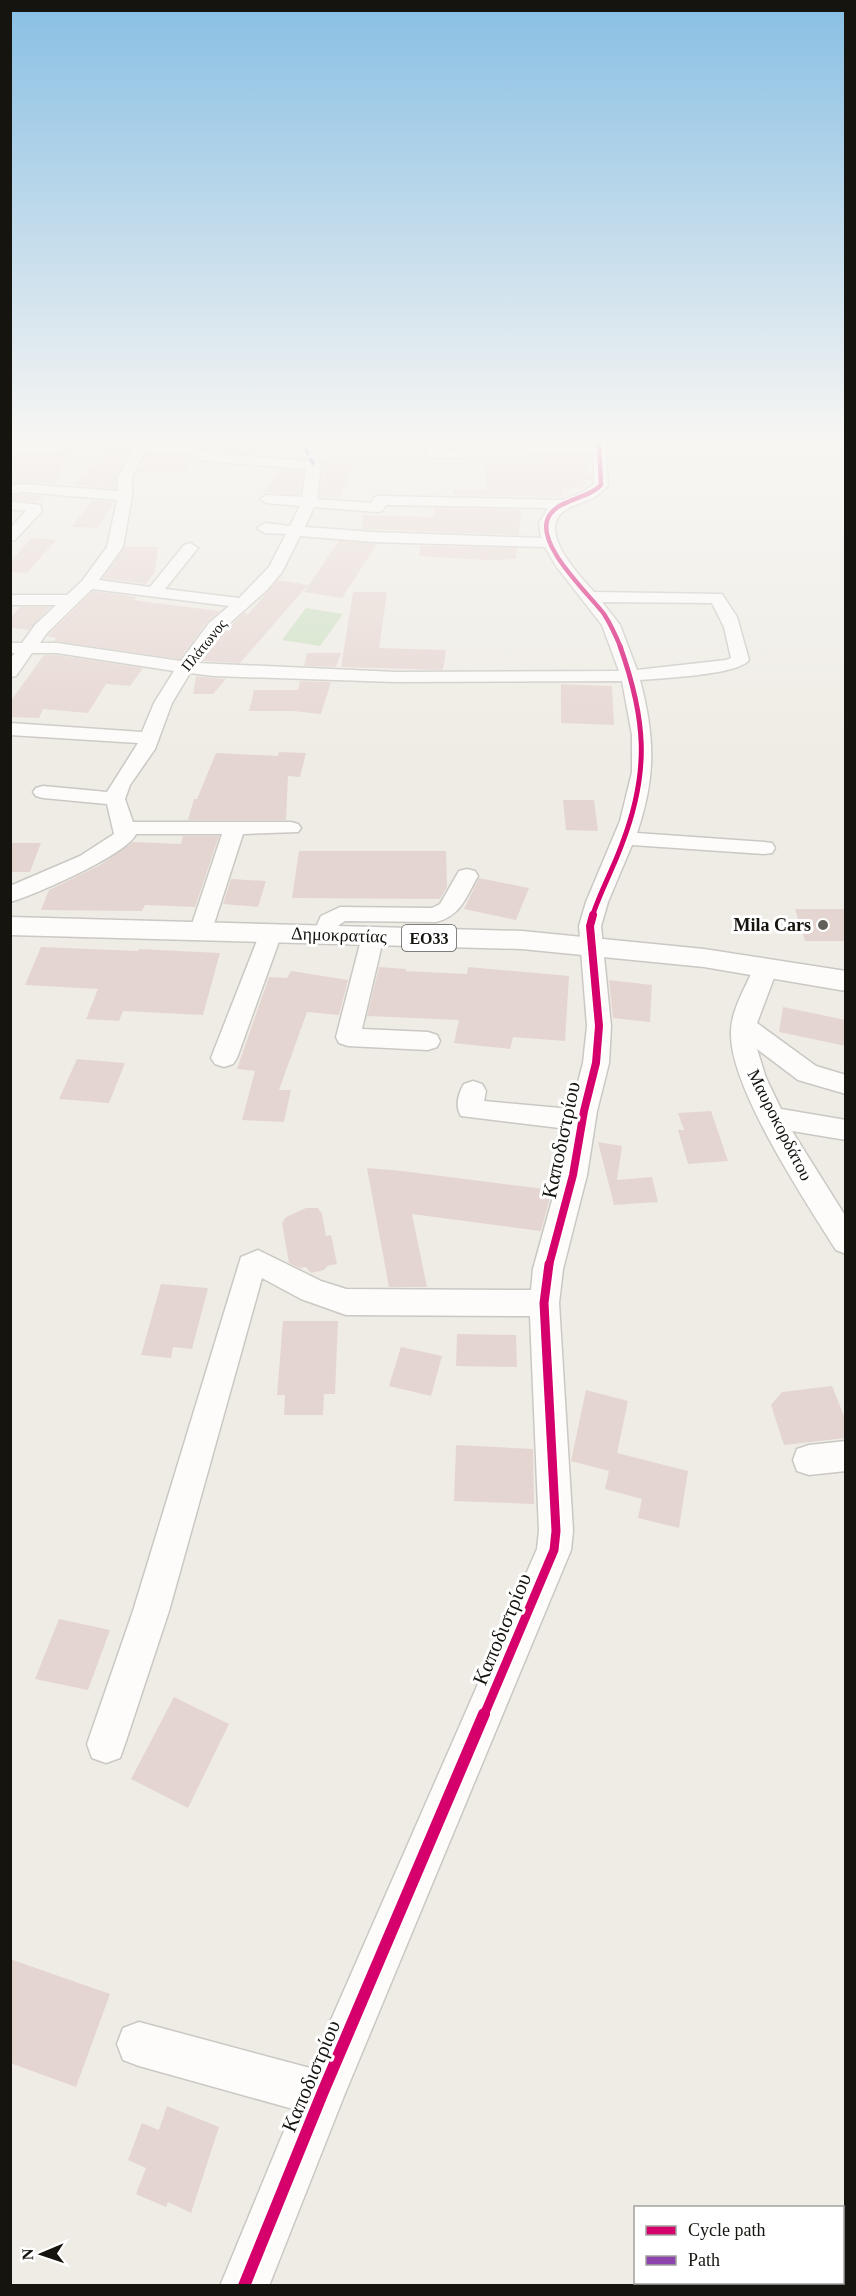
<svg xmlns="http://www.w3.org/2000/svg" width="856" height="2296" viewBox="0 0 856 2296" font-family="'Times New Roman',serif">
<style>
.green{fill:#ccdfc2}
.building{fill:#e5d5d0}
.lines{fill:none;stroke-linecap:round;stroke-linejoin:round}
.minor-casing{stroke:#cac8c3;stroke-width:3}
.major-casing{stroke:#cac8c3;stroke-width:3}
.minor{fill:#fdfcfb;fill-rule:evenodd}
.major{fill:#fdfcfb;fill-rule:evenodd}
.quiet{stroke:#8e44ad;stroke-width:4;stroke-dasharray:7 4;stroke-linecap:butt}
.cycleway-far4-casing{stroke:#fff;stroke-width:7}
.cycleway-far3-casing{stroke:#fff;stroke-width:8}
.cycleway-far2-casing{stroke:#fff;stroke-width:11}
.cycleway-far1-casing{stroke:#fff;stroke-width:13}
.cycleway-casing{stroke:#fff;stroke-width:16}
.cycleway-far4{stroke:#d6006c;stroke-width:4.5}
.cycleway-far3{stroke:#d6006c;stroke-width:5}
.cycleway-far2{stroke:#d6006c;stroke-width:8}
.cycleway-far1{stroke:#d6006c;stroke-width:9}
.cycleway{stroke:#d6006c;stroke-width:12}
.poi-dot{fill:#62605a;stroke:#fff;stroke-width:2}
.labels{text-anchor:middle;stroke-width:6;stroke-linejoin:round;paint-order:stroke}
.far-street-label{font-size:15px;fill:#16140f;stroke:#fff}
.shield{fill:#fff;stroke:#5c5a57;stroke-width:1.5}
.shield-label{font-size:16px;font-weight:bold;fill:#16140f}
.poi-label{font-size:18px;font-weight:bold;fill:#16140f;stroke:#fff;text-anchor:end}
.street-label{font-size:18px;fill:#16140f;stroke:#fff}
.near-street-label{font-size:21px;fill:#16140f;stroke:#fff}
</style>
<rect width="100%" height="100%" fill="#efece5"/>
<!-- green -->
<polygon class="green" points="306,608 343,614 320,646 282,640"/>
<!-- building -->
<g class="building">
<polygon points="503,439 529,439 530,445 505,446"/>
<polygon points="69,452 56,484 23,482 10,484 10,458"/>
<polygon points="106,452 128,453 116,476 116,489 72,485"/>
<polygon points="146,454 187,457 188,473 138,472 134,478"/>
<polygon points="585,456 592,480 583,480 584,488 562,489 564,497 453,495 453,490 486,490 484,459"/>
<polygon points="355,461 339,498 320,496 323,465 322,462"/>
<polygon points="280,469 303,471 300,495 264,492"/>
<polygon points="23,494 43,496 37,502 10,499 10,496"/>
<polygon points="92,500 114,502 97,528 72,527"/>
<polygon points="435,508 521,510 519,535 362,529 363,515 434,517"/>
<polygon points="32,538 56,540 27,573 10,572 10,562"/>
<polygon points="339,541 377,544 342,598 304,592"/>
<polygon points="421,546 517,548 516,559 486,560 419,556"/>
<polygon points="125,547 158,547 155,572 146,584 103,578"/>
<polygon points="278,580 308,585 240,663 201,661 223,633 244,613 248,614"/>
<polygon points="93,591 137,597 134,600 155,603 220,611 207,622 180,659 54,641 56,638 47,636"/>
<polygon points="353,592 387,592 379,648 446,650 443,670 341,667"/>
<polygon points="20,607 50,607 29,630 10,628 10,618"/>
<polygon points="307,653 341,653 336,667 304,666"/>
<polygon points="44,655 57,655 143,668 130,686 106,684 88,713 43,709 39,718 10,717 10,702"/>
<polygon points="196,676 213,678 226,679 213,694 193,694"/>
<polygon points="300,681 331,682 321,714 293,711 249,711 254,690 298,690"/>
<polygon points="561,684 612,686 614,725 561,723"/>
<polygon points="279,752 306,753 300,777 288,776 286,820 188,820 194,799 197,799 216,753 278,756"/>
<polygon points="563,800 594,800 598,831 566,830"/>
<polygon points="183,836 219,836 195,907 145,905 142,911 41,910 49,890 100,865 133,842 181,844"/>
<polygon points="10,843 41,843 30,872 10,872"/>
<polygon points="299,851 446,851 447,887 440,899 292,898"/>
<polygon points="479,878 529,888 516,920 464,909"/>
<polygon points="231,879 266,881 258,907 223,904"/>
<polygon points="795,909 846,909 846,941 805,941"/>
<polygon points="41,947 138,951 139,949 220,953 203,1015 123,1011 119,1021 86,1019 98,989 25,985"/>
<polygon points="379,967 406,969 406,971 467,974 468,967 569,976 565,1041 513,1037 510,1049 454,1043 459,1020 367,1016"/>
<polygon points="291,971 348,980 339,1015 307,1012 279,1090 291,1090 284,1122 242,1120 255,1071 237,1069 269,977 287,978"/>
<polygon points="609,980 652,985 650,1022 613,1018"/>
<polygon points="783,1007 846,1020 846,1046 779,1032"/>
<polygon points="77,1059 125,1063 109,1103 59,1099"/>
<polygon points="711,1111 728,1161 688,1164 678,1130 684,1130 678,1113"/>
<polygon points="598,1142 622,1146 617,1180 652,1177 658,1202 614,1205"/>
<polygon points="367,1168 402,1171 552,1190 541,1231 412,1214 427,1287 389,1287"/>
<polygon points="306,1208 318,1208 322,1214 326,1236 331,1235 337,1264 327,1266 324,1270 311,1273 306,1267 300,1268 289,1263 282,1223 286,1217"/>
<polygon points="161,1284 208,1288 192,1349 173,1347 171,1358 141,1355"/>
<polygon points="283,1321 338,1321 335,1394 324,1394 323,1415 284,1415 285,1395 277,1395"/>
<polygon points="457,1334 516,1335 517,1367 456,1366"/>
<polygon points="401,1347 442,1356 431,1396 389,1386"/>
<polygon points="832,1386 846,1421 846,1438 784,1445 771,1405 782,1392"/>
<polygon points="586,1390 628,1401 617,1453 688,1471 679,1528 638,1518 642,1499 605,1489 609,1471 571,1461"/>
<polygon points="456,1445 533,1449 534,1504 454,1501"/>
<polygon points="59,1619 110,1630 88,1690 35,1679"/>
<polygon points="174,1697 229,1724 188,1808 131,1779"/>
<polygon points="10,1959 110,1994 76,2087 10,2063"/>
<polygon points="167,2106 219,2127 191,2213 168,2202 166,2207 136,2194 146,2168 128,2160 142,2123 159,2130"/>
</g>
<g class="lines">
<defs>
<g id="minor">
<path d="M139 439H151L149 444C177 447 199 439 225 439L224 442 200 450 207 453 319 462 321 465 317 499 371 503 375 497 380 496 564 500 583 492 594 484V453L434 458 427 454 424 439H436L440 450 593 445V439H605L608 485C598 499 583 501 569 508 532 526 578 574 594 592L722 594 737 617 749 660C738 675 661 678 640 680 655 737 656 777 637 833L764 842 772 843 775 848 772 853 764 854 632 845 608 902 601 926 611 1026 609 1063 597 1111 587 1175 563 1269 559 1303 573 1531 571 1550 344 2096 269 2286H220L293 2109 139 2066 123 2060 117 2044 123 2028 139 2022 310 2068 537 1549 539 1531 530 1316 346 1315 301 1299 262 1278 169 1611 125 1744 120 1758 106 1763 92 1758 87 1744 133 1611 241 1257 258 1250 321 1281 346 1289 531 1290 533 1269 559 1175 568 1129 461 1116C455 1106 458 1094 464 1084L473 1081 482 1084 486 1091 484 1101 571 1109 583 1063 587 1026 579 926 586 902 620 821 632 772V735L622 681 396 682 213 676 190 673 172 703 155 749 130 785 125 799 133 822H291L298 824 301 828 298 832 243 834 212 930 209 935 201 937 193 935 190 930 222 834H136C128 854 33 896 10 902V886L80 856 114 834 107 804 43 798 36 796 33 792 36 788 43 786 107 792 138 743 10 735V723L142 732 154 703 174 671 57 653H32L16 676 10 677V659L15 653H10V643H22L35 625 56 605H10V595H67L82 581 107 547 117 500 23 492 10 494V486L23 484 118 491V477L132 451 88 448 10 456V448L88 440 136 443ZM145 452 183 453 205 461 306 469 302 497 267 495 260 499 267 503 300 506 290 526 265 523 257 528 265 533 286 534 269 567 239 598 165 589 198 548 190 543 184 545 150 587 99 580 123 547 132 496V477ZM386 505 548 508 539 523 541 538 373 532 305 527 314 507 377 512 382 511ZM300 536 373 542 545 547 556 566 602 625 619 671 396 672 197 663 221 631 267 590 282 572ZM92 589 229 606 209 623 181 661 57 643H40L47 633ZM602 602 712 603 724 627 731 658 726 660 637 670 620 625Z"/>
<polygon points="10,501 40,505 42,511 15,540 10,541 10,528 26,511 10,509"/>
<path d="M467 869 475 871 478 876C466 897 461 916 436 922L345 921 339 925 332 939 324 941 316 939 313 934 321 916 340 907 432 908 440 904 459 871Z"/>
<polygon points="271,926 279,928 282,933 237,1058 233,1064 224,1067 215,1064 211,1058 260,933 263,928"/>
<polygon points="373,929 381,931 384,936 362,1029 428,1032 437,1035 440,1041 437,1047 428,1050 348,1046 339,1043 336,1037 362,936 365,931"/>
<path d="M766 959 774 961 778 967 757 1023 816 1066 846 1075V1094L798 1080 757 1049 766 1078 781 1109 846 1120V1140L792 1131 846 1217V1254L836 1250C806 1202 729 1087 731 1032 731 1010 746 987 754 967L758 961Z"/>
<polygon points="846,1441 846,1471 809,1475 797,1471 793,1460 797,1449 809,1445"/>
</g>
<polygon id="major" points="10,917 522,931 704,949 846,971 846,991 704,967 522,949 10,935"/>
</defs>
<!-- minor casing -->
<use href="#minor" class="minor-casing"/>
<!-- major casing -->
<use href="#major" class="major-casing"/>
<!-- minor -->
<use href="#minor" class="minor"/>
<!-- major -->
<use href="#major" class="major"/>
<!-- quiet -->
<polyline class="quiet" points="300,439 314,465"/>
<defs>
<path id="cycleway-far4" d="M599 439 601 485C588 499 559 499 549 516 533 543 589 594 604 614 611 625 616 636 621 648"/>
<path id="cycleway-far3" d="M592 917C600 892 613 869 622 844 650 771 646 719 620 646"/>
<polyline id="cycleway-far2" points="549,1265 573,1175 584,1111 596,1063 599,1026 590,926 593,915"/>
<polyline id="cycleway-far1" points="484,1715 554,1550 556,1531 544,1303 549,1264"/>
<polyline id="cycleway" points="244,2286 322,2094 484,1714"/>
</defs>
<!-- cycleway-far4 casing -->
<use href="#cycleway-far4" class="cycleway-far4-casing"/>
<!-- cycleway-far3 casing -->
<use href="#cycleway-far3" class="cycleway-far3-casing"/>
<!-- cycleway-far2 casing -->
<use href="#cycleway-far2" class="cycleway-far2-casing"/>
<!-- cycleway-far1 casing -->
<use href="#cycleway-far1" class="cycleway-far1-casing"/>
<!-- cycleway casing -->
<use href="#cycleway" class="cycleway-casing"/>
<!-- cycleway-far4 -->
<use href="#cycleway-far4" class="cycleway-far4"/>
<!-- cycleway-far3 -->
<use href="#cycleway-far3" class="cycleway-far3"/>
<!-- cycleway-far2 -->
<use href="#cycleway-far2" class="cycleway-far2"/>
<!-- cycleway-far1 -->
<use href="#cycleway-far1" class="cycleway-far1"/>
<!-- cycleway -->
<use href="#cycleway" class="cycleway"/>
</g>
<!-- sky -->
<linearGradient id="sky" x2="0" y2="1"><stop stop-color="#88bfe4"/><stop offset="0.58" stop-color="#f8f6f3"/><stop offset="1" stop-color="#f8f6f3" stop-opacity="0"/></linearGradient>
<rect width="856" height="760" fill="url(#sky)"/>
<!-- markers -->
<circle class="poi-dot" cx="823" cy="925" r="6"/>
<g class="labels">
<!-- far-street labels -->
<g class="far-street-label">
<text transform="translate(204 645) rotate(-51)" y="5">Πλάτωνος</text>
</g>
<!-- shield labels -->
<rect class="shield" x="402" y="925" width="54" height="26" rx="4.5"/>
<g class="shield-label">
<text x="429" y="944">ΕΟ33</text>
</g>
<!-- poi labels -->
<g class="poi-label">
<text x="811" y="931">Mila Cars</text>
</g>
<!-- street labels -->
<g class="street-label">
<text transform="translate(339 935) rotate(2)" y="6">Δημοκρατίας</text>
<text transform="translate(780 1125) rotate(63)" y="6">Μαυροκορδάτου</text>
</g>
<!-- near-street labels -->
<g class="near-street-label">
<text transform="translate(561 1140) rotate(-78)" y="7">Καποδιστρίου</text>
<text transform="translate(502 1629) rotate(-67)" y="7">Καποδιστρίου</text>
<text transform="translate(311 2076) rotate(-67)" y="7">Καποδιστρίου</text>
</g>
</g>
<!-- border -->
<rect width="856" height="2296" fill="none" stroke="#16140f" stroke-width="24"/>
<!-- legend -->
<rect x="634" y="2206" width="210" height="78" fill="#ffffff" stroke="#a2a19f" stroke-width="1.5"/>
<rect x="646" y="2226" width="30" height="9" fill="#d6006c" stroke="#a2a19f" stroke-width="1.5"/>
<text x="688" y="2236" font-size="18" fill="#16140f">Cycle path</text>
<rect x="646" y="2256" width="30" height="9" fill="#8e44ad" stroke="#a2a19f" stroke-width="1.5"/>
<text x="688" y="2266" font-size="18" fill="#16140f">Path</text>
<!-- north arrow -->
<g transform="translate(42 2254) rotate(268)" stroke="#ffffff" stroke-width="4.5" paint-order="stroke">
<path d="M0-4.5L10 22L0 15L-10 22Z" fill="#16140f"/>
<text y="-9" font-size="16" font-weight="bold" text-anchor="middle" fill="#16140f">N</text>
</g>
</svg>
